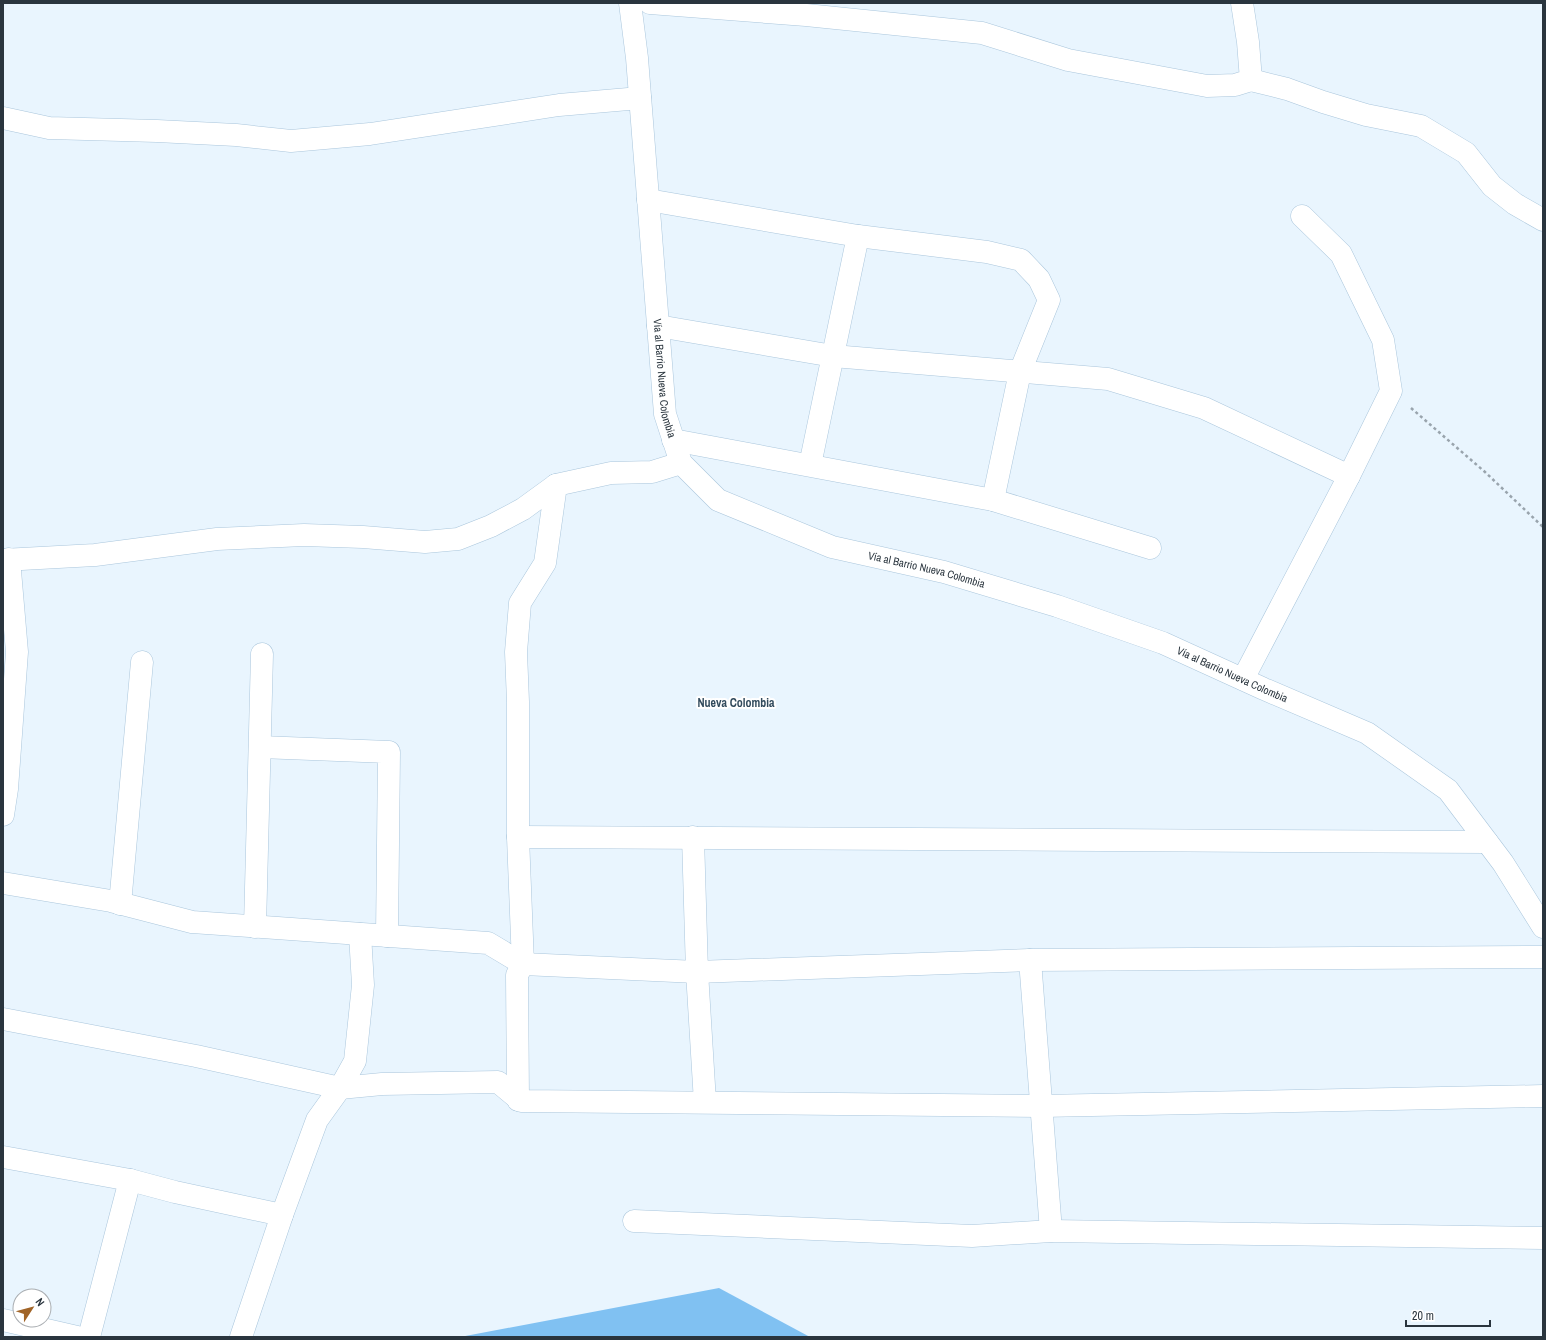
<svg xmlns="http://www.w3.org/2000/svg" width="1546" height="1340" viewBox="0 0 1546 1340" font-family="'Archivo Narrow',sans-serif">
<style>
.forest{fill:#80c1f2}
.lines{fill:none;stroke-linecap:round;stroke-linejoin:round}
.minor-casing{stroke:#aac6dc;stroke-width:23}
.path{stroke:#99a4ad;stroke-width:2.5;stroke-dasharray:3 3;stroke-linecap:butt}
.minor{stroke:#fff;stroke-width:22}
.labels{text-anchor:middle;stroke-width:4;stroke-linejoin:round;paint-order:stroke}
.street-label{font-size:11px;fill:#2a353e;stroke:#fff}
.neighbourhood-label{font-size:12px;font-weight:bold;fill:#324b5d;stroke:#fff}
</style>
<rect width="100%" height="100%" fill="#e9f5fe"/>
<!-- forest -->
<polygon class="forest" points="719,1288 810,1337 460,1337"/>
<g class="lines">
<defs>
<g id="minor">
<path id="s1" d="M630 3 637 58 665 414 681 463 718 500 832 547 944 572 1057 606 1163 643 1264 689 1367 733 1448 790 1503 863 1543 927"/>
<polyline points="650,3 806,15 982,33 1068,60 1207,86 1235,85 1251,80 1248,42 1242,3"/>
<polyline points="1251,80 1287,89 1323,102 1366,115 1421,126 1466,153 1492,186 1515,204 1543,220"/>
<polyline points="3,118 49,128 157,131 236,135 291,141 370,134 559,105 640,98"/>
<polyline points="648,200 858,236 987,252 1021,260 1039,279 1049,300 1020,372 993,500"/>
<polyline points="658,326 833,356 1108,379 1204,408 1349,476"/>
<polyline points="673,440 993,500 1150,548"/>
<polyline points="810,465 858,236"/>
<polyline points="3,560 95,555 217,539 304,535 363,537 425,542 458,539 491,526 523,509 556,485"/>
<polyline points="1243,679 1349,476 1391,391 1383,340 1341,254 1302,216"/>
<polyline points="260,747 389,752 387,936"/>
<polyline points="3,815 7,789 17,652 9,559"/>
<polyline points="518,837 1487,842"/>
<polyline points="693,837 697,972 705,1102"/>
<polyline points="3,883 111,901 192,922 488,943 523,964 697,972 1030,960 1543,957"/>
<polyline points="120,904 142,662"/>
<polyline points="255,927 262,654"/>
<polyline points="1030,960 1051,1231"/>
<polyline points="3,1019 196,1056 340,1088 382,1084 498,1082 521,1101 1041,1106 1543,1096"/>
<polyline points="518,1100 517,975 523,964 518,837 518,702 516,652 520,603 545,563 556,485 611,473 652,472 681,463"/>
<polyline points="3,1157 130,1180 175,1192 282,1215"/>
<polyline points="634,1221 972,1236 1051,1231 1543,1238"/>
<polyline points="3,1320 77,1337"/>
<polyline points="89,1337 130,1180"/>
<polyline points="241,1337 282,1215 317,1120 340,1088 355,1061 363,985 360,934"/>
</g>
</defs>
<!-- minor casing -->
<use href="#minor" class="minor-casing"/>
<!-- path -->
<polyline class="path" points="1411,408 1485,472 1543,527"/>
<!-- minor -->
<use href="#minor" class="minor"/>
</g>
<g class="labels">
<!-- street labels -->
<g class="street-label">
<text dy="4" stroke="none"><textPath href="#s1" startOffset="377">Vía al Barrio Nueva Colombia</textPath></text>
<text dy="4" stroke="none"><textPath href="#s1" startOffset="737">Vía al Barrio Nueva Colombia</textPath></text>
<text dy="4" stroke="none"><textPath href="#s1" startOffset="1061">Vía al Barrio Nueva Colombia</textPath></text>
</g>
<!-- neighbourhood labels -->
<g class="neighbourhood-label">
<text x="736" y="707">Nueva Colombia</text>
</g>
</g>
<!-- border -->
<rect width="1546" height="1340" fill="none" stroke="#2a353e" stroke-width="8"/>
<!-- north arrow -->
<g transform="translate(32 1308) rotate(54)"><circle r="19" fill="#ffffff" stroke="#aaaeb2"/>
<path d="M0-3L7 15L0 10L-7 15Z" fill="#a16427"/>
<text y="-6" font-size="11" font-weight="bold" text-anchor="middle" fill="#2a353e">N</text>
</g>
<!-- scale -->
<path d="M1406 1320v6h84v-6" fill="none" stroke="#2a353e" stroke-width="2"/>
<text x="1412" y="1320" font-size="12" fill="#2a353e" stroke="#ffffff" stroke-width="3" paint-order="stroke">20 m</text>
</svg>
